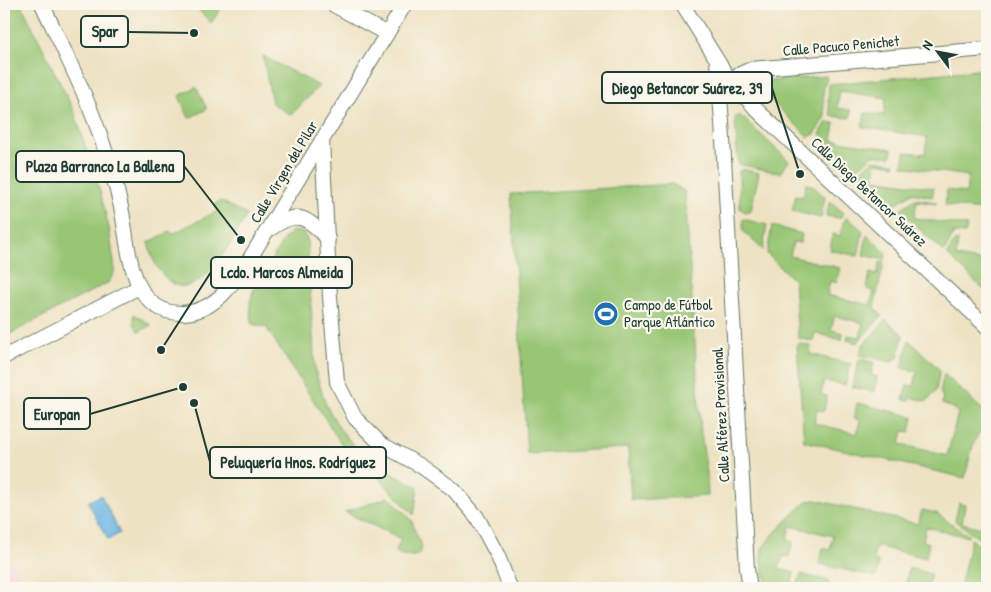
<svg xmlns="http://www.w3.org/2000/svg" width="991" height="592" viewBox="0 0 991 592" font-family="'Patrick Hand',sans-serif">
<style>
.built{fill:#f4cfdd}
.green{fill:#98c675;stroke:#5c8254}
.water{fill:#6ab4e3;stroke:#44788c}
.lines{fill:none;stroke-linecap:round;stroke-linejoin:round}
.minor-casing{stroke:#677766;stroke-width:16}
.minor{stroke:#fff;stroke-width:14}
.labels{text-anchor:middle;stroke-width:4.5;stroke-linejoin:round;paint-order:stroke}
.street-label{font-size:15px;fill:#1f3d34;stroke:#fbf7ec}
.poi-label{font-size:15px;fill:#1f3d34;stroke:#fbf7ec;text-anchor:start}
.leader{fill:none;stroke:#1f3d34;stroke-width:2}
.callout-dot{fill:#1f3d34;stroke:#fbf7ec;stroke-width:2}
.callout{fill:#fbf7ec;stroke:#1f3d34;stroke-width:2}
.callout-label{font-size:16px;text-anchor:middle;font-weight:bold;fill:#1f3d34}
</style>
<rect width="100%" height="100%" fill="#fbf7ec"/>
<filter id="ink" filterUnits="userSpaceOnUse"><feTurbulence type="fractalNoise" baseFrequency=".02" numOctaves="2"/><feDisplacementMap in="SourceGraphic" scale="10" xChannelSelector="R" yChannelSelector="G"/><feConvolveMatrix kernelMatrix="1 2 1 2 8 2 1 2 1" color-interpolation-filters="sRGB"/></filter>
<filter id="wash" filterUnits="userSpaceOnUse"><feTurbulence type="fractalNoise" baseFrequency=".0096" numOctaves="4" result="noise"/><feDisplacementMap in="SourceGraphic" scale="20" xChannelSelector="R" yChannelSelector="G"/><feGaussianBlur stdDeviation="1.12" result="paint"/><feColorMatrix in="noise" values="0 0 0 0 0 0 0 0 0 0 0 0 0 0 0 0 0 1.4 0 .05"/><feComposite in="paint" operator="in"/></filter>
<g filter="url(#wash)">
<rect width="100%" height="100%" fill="#ede2c2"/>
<!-- built -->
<polygon class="built" points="4,547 25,588 4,588"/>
<!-- green -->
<g class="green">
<polygon points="4,4 21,4 74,111 101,195 109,228 115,270 109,282 4,337"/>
<polygon points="193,4 224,4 211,23"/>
<polygon points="263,56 319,86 291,115 272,103"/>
<polygon points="987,69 987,211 945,205 947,190 966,193 968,176 903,166 905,152 925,154 927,137 862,127 865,113 884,115 886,98 840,91 837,108 851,110 850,118 831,116 828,101 829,84"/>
<path d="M826 76 827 79C821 89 824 105 825 116L815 134 808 137 764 93 762 87 764 83 768 81Z"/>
<polygon points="196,87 207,109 189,118 179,96"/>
<polygon points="738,115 742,117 789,161 780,173 738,164 735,118"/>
<polygon points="827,122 835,123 832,140 892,149 891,157 873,155 856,169 820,134"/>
<polygon points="873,160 895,163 894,165 876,162 874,179 934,188 932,197 912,193 894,205 859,172"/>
<polygon points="743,169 759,173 751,210 746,212 740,209 739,171"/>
<polygon points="673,184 685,192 701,434 707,473 708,496 631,500 628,448 527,454 511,194"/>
<polygon points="806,184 812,185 825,197 821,218 792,211 796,195 803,197"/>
<polygon points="915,199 936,202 936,204 917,201 914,218 967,226 965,234 954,233 944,252 899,210"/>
<path d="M221 201 247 215C234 236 199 308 168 280 156 269 152 258 148 243L170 231 172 234 218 211 215 204Z"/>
<polygon points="830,201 844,213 840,218 826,216"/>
<polygon points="847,217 863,231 858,256 830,250 833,234 840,236 843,223"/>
<polygon points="743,219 767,225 763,250 743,231"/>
<polygon points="772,226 802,234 800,243 793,242 790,256 840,268 837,283 830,281 827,295 870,305 874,291 867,289 870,273 877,275 880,262 884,263 874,307 882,316 857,343 847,340 848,335 860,337 863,323 835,316 831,330 843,333 842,340 815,333 813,341 798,338 794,281 767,254"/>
<polygon points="293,231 302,232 307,238 315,370 326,405 340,429 357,449 365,457 379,467 418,487 414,515 373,472 357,468 266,327 252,324 250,303 253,291 286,236"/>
<polygon points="867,235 886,253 885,260 863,255"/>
<polygon points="958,240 956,257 987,262 987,287 985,291 947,254 955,241"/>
<polygon points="134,314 151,325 139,332 134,324"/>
<polygon points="886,320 903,335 898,358 894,359 891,362 860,355 862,346"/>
<polygon points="909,340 940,370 936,390 927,401 910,397 909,401 903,400 907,385 914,386 917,372 902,368"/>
<path d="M799 343 811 346 810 354 851 364 845 385 824 381 821 394 827 396 824 411 817 410 814 423 857 434 860 420 854 418 857 403 907 415 913 417 910 432 903 431 900 444 947 456 958 413 954 408 942 404 943 398 940 392 944 374 987 414V422C972 438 970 457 965 478L804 441 797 345Z"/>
<polygon points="859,359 874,362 871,375 877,377 874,392 852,387"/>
<polygon points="389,497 412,520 415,531 422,546 419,554 414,556 405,556 395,552 401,539 345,512"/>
<path d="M816 500 918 524 922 510 936 513 968 535V537L926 527 923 541 929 543 926 558 876 546 873 560 879 562 876 577 819 564 823 548 830 550 833 536 790 526 787 540 793 542 789 557 783 556 779 569 794 572 791 588H768C765 579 760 559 762 550 764 541 799 509 807 501Z"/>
<polygon points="959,503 965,505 962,523 986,529 987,524 987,544 955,521"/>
<polygon points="971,539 987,551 987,588 951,588 952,586 960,588"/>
<polygon points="909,568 931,574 927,588 911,588 912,585 906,584"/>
<polygon points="801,574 829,581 827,588 796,588"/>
</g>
<!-- water -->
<polygon class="water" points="101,495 120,533 108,540 88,502"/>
</g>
<g filter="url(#ink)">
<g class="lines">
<defs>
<g id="minor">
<path d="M42 4C65 53 90 101 106 153 112 172 118 192 122 212 129 248 130 313 181 313 214 313 232 285 249 260L405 4"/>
<polyline points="332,4 387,34"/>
<polyline points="682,4 729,79 758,111 987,327"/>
<polyline points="717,61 722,122 747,569 750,588"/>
<polyline points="729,79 751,69 987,49"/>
<polyline points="322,140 330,297 337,382 355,418 381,444 421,466 453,489 477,517 498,556 510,588"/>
<path d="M270 229C298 209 306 217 328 239"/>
<polyline points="4,357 139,287"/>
</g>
</defs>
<!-- minor casing -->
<use href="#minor" class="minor-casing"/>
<!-- minor -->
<use href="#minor" class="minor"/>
</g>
</g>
<!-- icons -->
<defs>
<symbol id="stadium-disc" viewBox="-11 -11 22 22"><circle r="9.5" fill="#1f6fb2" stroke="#fbf7ec"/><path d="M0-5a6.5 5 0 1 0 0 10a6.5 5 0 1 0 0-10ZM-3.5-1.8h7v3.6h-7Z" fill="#fff"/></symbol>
</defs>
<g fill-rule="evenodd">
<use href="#stadium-disc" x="592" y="300" width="28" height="28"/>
</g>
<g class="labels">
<!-- street labels -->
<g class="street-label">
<text transform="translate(841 46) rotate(-5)" y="5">Calle Pacuco Penichet</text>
<text transform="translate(284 172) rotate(-59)" y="5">Calle Virgen del Pilar</text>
<text transform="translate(869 192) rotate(43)" y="5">Calle Diego Betancor Suárez</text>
<text transform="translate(721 415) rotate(-93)" y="5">Calle Alférez Provisional</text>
</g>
<!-- poi labels -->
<g class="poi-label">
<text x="624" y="310">Campo de Fútbol<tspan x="624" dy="17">Parque Atlántico</tspan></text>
</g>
</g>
<!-- callouts -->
<path class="leader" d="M194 33L128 32M800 174L772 88M241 240L184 166M161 350L211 272M183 387L90 414M194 403L210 462"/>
<g class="callout-dot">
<circle cx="194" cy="33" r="5"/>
<circle cx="800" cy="174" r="5"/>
<circle cx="241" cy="240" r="5"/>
<circle cx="161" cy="350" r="5"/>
<circle cx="183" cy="387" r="5"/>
<circle cx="194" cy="403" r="5"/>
</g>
<g class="callout">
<rect x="81" y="16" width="47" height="31" rx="5"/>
<rect x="602" y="72" width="170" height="31" rx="5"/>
<rect x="16" y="151" width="168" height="31" rx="5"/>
<rect x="211" y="257" width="141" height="31" rx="5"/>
<rect x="24" y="398" width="66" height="31" rx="5"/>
<rect x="210" y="447" width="176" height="31" rx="5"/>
</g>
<g class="callout-label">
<text x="105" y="37">Spar</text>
<text x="687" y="94">Diego Betancor Suárez, 39</text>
<text x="100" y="172">Plaza Barranco La Ballena</text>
<text x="282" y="278">Lcdo. Marcos Almeida</text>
<text x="57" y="420">Europan</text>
<text x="298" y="468">Peluquería Hnos. Rodríguez</text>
</g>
<!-- margin -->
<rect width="991" height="592" fill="none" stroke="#fbf7ec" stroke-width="20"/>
<!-- north arrow -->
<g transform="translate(938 52) rotate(302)" stroke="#fbf7ec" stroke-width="4" paint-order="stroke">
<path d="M0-4L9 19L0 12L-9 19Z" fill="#1f3d34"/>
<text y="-8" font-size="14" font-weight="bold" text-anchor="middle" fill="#1f3d34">N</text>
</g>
</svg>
